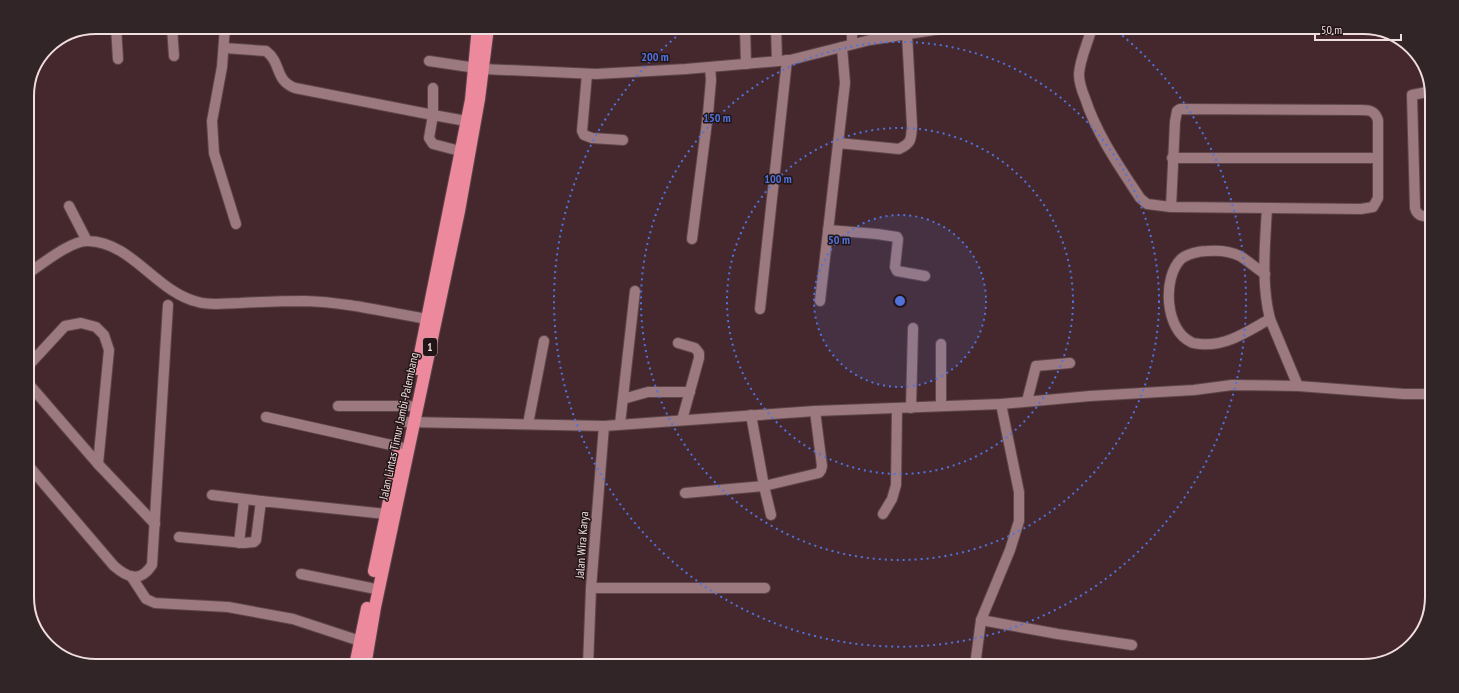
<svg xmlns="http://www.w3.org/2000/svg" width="1459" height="693" viewBox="0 0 1459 693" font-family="'PT Sans Narrow',sans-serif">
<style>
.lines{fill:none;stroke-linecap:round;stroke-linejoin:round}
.minor-casing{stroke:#5d454a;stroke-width:12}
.highway-casing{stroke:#5d454a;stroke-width:14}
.minor{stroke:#9b797e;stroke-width:10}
.highway{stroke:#ed899c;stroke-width:12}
.ring{fill:none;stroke:#5272da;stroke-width:2;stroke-dasharray:2 4}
.labels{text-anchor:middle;stroke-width:3;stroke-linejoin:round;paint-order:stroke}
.shield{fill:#221517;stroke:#b2a1a3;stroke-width:1}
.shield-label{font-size:11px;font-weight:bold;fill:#f0dddf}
.street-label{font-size:12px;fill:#f0dddf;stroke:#221517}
.rim{fill:none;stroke:#f0dddf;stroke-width:2}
.centre{fill:#5272da;stroke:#221517;stroke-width:2}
.ring-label{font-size:12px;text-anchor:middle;font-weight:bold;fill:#5272da;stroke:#221517;stroke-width:3;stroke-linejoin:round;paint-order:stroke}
</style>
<rect width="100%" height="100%" fill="#44282d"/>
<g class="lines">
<defs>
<g id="minor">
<polyline points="116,27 118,59"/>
<polyline points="172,27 174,56"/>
<polyline points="225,27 222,67 212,121 214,153 236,224"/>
<polyline points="745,27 746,64"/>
<polyline points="776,27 777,61"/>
<polyline points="852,27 852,44"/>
<path d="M1092 27C1088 43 1080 58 1079 74 1079 82 1082 91 1085 98 1097 135 1119 166 1140 198L1147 204 1171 207 1267 208C1265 245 1261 283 1270 319L1298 386"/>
<polyline points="58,41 68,33"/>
<path d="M224 48 266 51C282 63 274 80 295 88L433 115V88"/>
<polyline points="429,61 483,69 596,74 686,69 790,60 870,40 953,27"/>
<polyline points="587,74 582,131 584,135 592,138 623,140"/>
<path d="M1432 91 1412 95 1415 208C1417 217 1424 216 1432 217"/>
<path d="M838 143 899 149C912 143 911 139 912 126L907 34"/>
<polyline points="460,151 433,144 429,138 433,115 466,121"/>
<polyline points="1172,158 1378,158"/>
<polyline points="69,206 87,241"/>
<path d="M1171 207 1175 122 1177 111 1180 109 1361 110C1370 110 1375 111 1378 120V198L1373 207 1361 209 1267 208"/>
<polyline points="828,230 877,234 897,237 898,239 895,267 897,271 925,276"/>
<polyline points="692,239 708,114 711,80 710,67"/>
<path d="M27 274C41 265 71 240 88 241 132 242 156 292 198 302 211 306 226 303 240 303 261 302 283 301 304 301 345 302 386 312 427 319"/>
<path d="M1265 274C1256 268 1248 261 1240 256 1230 251 1218 250 1207 251 1199 251 1187 254 1181 259 1162 278 1165 330 1191 342 1193 344 1197 343 1200 344 1226 347 1248 331 1270 319"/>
<polyline points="820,301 845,83 842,47"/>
<polyline points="760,309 787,60"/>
<polyline points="678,343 695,348 699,353 699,358 682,420"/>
<polyline points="941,344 941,406"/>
<polyline points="27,367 65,326 81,323 96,327 104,335 109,350 98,464"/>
<polyline points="27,382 98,464 155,524"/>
<polyline points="623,399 648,392 690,392"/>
<polyline points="1027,401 1036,366 1070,363"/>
<polyline points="338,406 410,406"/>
<polyline points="911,408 913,328"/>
<polyline points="751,415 764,486 771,515"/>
<polyline points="266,417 400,447"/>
<polyline points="406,422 604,426 815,411 1001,404 1090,396 1194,390 1232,385 1298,386 1404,394 1432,394"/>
<polyline points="528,424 544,341"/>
<polyline points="620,424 635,291"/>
<path d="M27 464 114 566C128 578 140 583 152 565L168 305"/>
<polyline points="685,493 764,486 819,473 821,470 822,466 815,411"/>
<polyline points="212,495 261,501"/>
<polyline points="883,514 892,499 896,485 897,409"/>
<polyline points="179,537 244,543 254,542 256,540 261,501 386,514"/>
<polyline points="239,543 244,500"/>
<polyline points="301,574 371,588"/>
<polyline points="131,576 146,599 155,603 228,607 293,619 360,641"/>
<polyline points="591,588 765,588"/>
<polyline points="981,620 1058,634 1132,645"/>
<polyline points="588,666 591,588 604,426"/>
<polyline points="975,666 981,620 1010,550 1019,521 1019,492 1001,404"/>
</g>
<g id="highway">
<polyline points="417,369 471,100 478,27"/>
<polyline points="374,571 399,454"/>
<polyline points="355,666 367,608"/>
<polyline points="365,666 375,607 459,211 479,99 488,27"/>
</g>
</defs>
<!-- minor casing -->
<use href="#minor" class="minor-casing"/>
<!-- highway casing -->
<use href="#highway" class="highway-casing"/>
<!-- minor -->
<use href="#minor" class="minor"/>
<!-- highway -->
<use href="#highway" class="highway"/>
</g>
<!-- distance rings -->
<circle cx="900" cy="301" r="86" fill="#5272da" fill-opacity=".12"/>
<g class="ring">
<circle cx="900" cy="301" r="86"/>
<circle cx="900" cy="301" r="173"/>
<circle cx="900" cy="301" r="259"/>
<path d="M1113 28A346 346 0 1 1 687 28"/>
</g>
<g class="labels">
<!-- shield labels -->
<rect class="shield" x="423" y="338" width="14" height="18" rx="3"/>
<g class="shield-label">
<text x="430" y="351">1</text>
</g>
<!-- street labels -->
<g class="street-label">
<text transform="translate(399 426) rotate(-78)" y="4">Jalan Lintas Timur Jambi-Palembang</text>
<text transform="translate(582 545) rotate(-86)" y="4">Jalan Wira Karya</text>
</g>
</g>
<!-- crop -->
<path d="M0 0H1459V693H0ZM96 34H1363A62 62 0 0 1 1425 96V597A62 62 0 0 1 1363 659H96A62 62 0 0 1 34 597V96A62 62 0 0 1 96 34Z" fill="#322527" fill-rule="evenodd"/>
<path class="rim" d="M96 34H1363A62 62 0 0 1 1425 96V597A62 62 0 0 1 1363 659H96A62 62 0 0 1 34 597V96A62 62 0 0 1 96 34Z"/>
<circle cx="900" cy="301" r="6" class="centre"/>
<g class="ring-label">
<text x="655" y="61">200 m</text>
<text x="717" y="122">150 m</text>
<text x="778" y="183">100 m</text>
<text x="839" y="244">50 m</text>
</g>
<!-- scale -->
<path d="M1315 34v6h86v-6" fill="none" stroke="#f0dddf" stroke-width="2"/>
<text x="1321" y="34" font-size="12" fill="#f0dddf" stroke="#221517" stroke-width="3" paint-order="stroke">50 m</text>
</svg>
